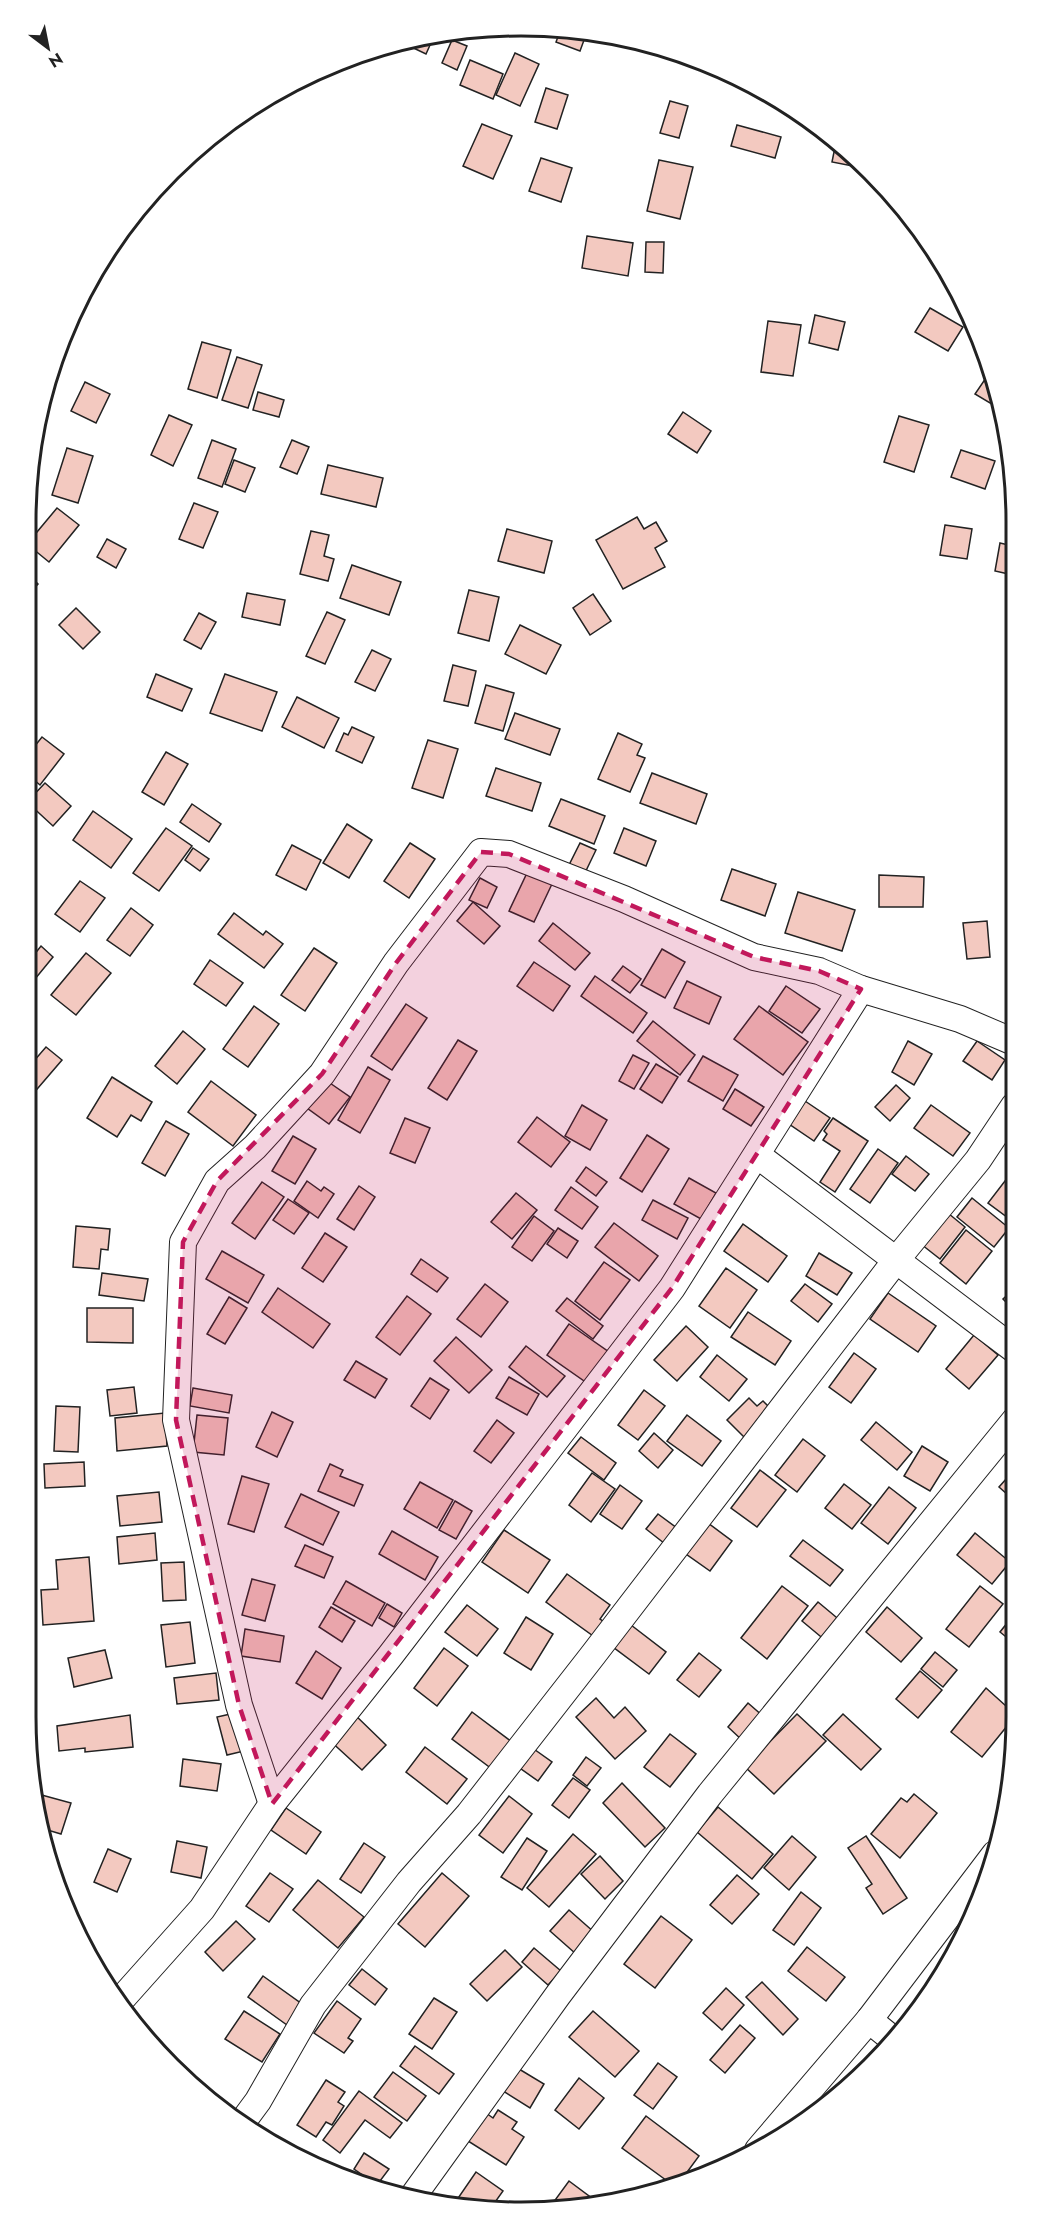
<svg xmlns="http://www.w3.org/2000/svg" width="1042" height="2238" viewBox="0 0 1042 2238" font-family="Jost,sans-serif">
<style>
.building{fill:#f3c9c0;stroke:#222;stroke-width:1.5}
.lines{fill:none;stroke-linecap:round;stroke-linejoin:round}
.street-casing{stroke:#222;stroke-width:28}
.street{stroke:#fff;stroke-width:26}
.marked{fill:#c2185b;fill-opacity:0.2;stroke:#c2185b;stroke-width:4.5;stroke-dasharray:12 8;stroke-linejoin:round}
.rim{fill:none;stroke:#222;stroke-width:3}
</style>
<rect width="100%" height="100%" fill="#fff"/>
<!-- building -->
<g class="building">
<polygon points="561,29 587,32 580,51 556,42"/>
<polygon points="435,34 426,54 403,43 425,35"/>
<polygon points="452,40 467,46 457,70 442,63"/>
<polygon points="515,53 539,64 520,106 496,95"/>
<polygon points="470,60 503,74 493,99 460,85"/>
<polygon points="546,88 568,95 557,129 535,122"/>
<polygon points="670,101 688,106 679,138 660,133"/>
<polygon points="482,124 512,136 493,179 463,166"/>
<polygon points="737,125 781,137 775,158 731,146"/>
<polygon points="836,142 863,168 832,162"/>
<polygon points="541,158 572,168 561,202 529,191"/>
<polygon points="659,160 693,167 680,219 647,211"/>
<polygon points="587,236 633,243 628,276 582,268"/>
<polygon points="646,242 664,242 663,273 645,272"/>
<polygon points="930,308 963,327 948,351 915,332"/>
<polygon points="815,315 845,322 838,350 809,343"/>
<polygon points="768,321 801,325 793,376 761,372"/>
<polygon points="202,342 231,350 217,398 188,389"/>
<polygon points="237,357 262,365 248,408 222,400"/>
<polygon points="990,372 1000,409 975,394"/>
<polygon points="85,382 110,394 96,423 71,411"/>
<polygon points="258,392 284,400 279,417 253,410"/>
<polygon points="683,412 711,431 697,453 668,434"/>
<polygon points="169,415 192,425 173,466 151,455"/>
<polygon points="899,416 929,425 914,472 884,462"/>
<polygon points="212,440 236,449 222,487 198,478"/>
<polygon points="292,440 309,447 297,474 280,467"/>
<polygon points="67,448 93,456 78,503 52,495"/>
<polygon points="961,450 995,461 985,489 951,477"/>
<polygon points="234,460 255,468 245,492 225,484"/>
<polygon points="328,465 383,478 376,507 321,494"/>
<polygon points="194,503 218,512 203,548 179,539"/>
<polygon points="57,508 79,525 49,562 27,544"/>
<polygon points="637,517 644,529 656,522 667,541 655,548 665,567 623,589 596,540"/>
<polygon points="945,525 972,529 967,559 940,555"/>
<polygon points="507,529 552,541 544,573 498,561"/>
<polygon points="311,531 329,535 324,556 334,559 328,581 300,574"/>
<polygon points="107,539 126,549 116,568 97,557"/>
<polygon points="1000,543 1013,546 1013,575 995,571"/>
<polygon points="352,565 401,582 389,615 340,598"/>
<polygon points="26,572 38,584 26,597"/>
<polygon points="469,590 499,597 489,641 458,633"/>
<polygon points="247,593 285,600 280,625 242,617"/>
<polygon points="593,594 611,621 590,635 573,608"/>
<polygon points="76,608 100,632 83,649 59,625"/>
<polygon points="327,612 345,620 325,664 306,656"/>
<polygon points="199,613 216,622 201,649 184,640"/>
<polygon points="520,625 561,645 546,674 505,654"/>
<polygon points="372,650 391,659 375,691 355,682"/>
<polygon points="453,665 476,671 468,706 444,701"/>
<polygon points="156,674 192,689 182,711 147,697"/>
<polygon points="225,674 277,692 262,731 210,713"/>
<polygon points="486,685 514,693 503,731 475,723"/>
<polygon points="297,697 339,718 324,748 282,727"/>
<polygon points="515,713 560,729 550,755 505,739"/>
<polygon points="26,716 32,721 26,730"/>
<polygon points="352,727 374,737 362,763 336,751 344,733 348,735"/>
<polygon points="618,733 642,744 637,755 645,758 630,792 598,779"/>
<polygon points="42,737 64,754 40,785 26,773 26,757"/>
<polygon points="428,740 458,749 443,798 412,788"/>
<polygon points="166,752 188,764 164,805 142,792"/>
<polygon points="496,768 541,783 532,811 486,796"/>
<polygon points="652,773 707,794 696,824 640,803"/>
<polygon points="45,783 71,806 53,826 27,802"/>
<polygon points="561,799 605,816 594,844 549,826"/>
<polygon points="192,804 221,824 209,842 180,822"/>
<polygon points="93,811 132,839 111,868 73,840"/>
<polygon points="347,824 372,840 349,878 323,863"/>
<polygon points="166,828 192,846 159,891 133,873"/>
<polygon points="624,828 656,841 646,866 614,853"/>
<polygon points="410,843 435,859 409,898 384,881"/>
<polygon points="580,843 596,850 582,879 566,871"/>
<polygon points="292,845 321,860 306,890 276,875"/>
<polygon points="193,848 209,859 200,871 185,860"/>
<polygon points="732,869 776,884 765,916 721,900"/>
<polygon points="527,873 552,884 534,922 509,911"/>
<polygon points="879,875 924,877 923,907 879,907"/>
<polygon points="480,878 497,887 487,908 469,900"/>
<polygon points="80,881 105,898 80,932 55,914"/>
<polygon points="798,892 855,910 842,951 785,933"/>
<polygon points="473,902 500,926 484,944 457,921"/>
<polygon points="131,908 153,925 130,956 107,940"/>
<polygon points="234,913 263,935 266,931 283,944 264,968 218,934"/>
<polygon points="987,921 990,957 967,959 963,923"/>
<polygon points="553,923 590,953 575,970 539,941"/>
<polygon points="1009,932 1014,932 1014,960 1010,960"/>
<polygon points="41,946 53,957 26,990 26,965"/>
<polygon points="314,948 337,963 305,1011 281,995"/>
<polygon points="662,949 685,962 665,998 641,985"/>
<polygon points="86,953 111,973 76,1015 51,995"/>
<polygon points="210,960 243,983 226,1006 194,984"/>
<polygon points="534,962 570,986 553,1011 517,986"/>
<polygon points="623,966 641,979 630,993 612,980"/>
<polygon points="595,976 647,1013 633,1033 581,996"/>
<polygon points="687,981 721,997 709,1024 674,1008"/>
<polygon points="786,986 820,1009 802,1033 769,1011"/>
<polygon points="406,1004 427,1018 392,1070 371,1056"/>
<polygon points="254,1006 279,1024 248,1067 223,1049"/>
<polygon points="759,1006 808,1042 783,1075 734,1039"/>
<polygon points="653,1021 695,1055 680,1075 637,1041"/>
<polygon points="183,1031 205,1049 177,1084 155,1066"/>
<polygon points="458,1040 477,1051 447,1100 428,1088"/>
<polygon points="908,1041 932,1054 914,1085 892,1072"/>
<polygon points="977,1041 1005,1060 992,1080 963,1061"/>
<polygon points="46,1047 62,1060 26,1102 26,1070"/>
<polygon points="633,1055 649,1063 634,1089 619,1081"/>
<polygon points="703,1056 738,1075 723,1101 688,1081"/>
<polygon points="656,1064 678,1077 662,1103 640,1089"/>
<polygon points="368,1067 390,1080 360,1133 338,1120"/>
<polygon points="112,1077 152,1102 141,1121 131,1115 117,1137 87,1118"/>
<polygon points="211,1081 256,1115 233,1146 188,1112"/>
<polygon points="327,1081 350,1097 329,1124 307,1108"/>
<polygon points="896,1085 910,1098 890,1121 875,1107"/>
<polygon points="735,1089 764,1107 751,1126 723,1109"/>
<polygon points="805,1101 830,1118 814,1141 789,1124"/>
<polygon points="582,1105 607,1120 590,1150 565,1136"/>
<polygon points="931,1105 970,1133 953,1156 914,1128"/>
<polygon points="537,1117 570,1142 551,1167 518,1142"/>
<polygon points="405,1118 430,1128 415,1163 390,1153"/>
<polygon points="833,1118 868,1141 835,1192 820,1182 840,1151 823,1140 827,1134 824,1131"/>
<polygon points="166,1121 189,1134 165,1176 142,1163"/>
<polygon points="647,1135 669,1149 642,1192 620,1178"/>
<polygon points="293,1136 316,1149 295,1184 272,1171"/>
<polygon points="878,1149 898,1163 870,1203 850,1189"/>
<polygon points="906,1156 929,1174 915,1191 892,1174"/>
<polygon points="586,1167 607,1182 596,1196 576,1181"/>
<polygon points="1015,1168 1015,1223 988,1203"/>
<polygon points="689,1178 716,1193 701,1219 674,1204"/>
<polygon points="307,1181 321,1191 324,1187 334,1194 318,1218 294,1201"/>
<polygon points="262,1182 284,1197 255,1239 232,1223"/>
<polygon points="359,1186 375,1197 354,1230 337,1219"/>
<polygon points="571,1187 598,1207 582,1229 555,1210"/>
<polygon points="516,1193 537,1210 512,1239 491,1222"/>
<polygon points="972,1198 1009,1228 994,1247 957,1217"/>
<polygon points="288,1199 309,1213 294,1234 273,1220"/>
<polygon points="653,1200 688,1218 677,1239 642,1220"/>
<polygon points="943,1209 965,1227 940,1259 917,1241"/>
<polygon points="534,1216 554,1231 532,1261 512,1247"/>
<polygon points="614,1223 658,1256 639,1281 595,1247"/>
<polygon points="743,1224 787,1256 768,1282 724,1251"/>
<polygon points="76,1226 110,1229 108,1250 101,1249 99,1269 73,1267"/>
<polygon points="558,1228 578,1241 567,1258 547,1244"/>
<polygon points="966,1230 992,1251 966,1284 940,1263"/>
<polygon points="325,1233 347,1247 323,1282 302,1268"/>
<polygon points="222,1251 264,1275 248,1303 206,1279"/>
<polygon points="819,1253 852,1273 837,1295 806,1276"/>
<polygon points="421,1259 448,1278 437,1292 411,1274"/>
<polygon points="604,1262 630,1280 600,1320 575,1301"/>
<polygon points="726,1268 757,1290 730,1328 699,1306"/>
<polygon points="102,1273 148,1279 144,1301 99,1295"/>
<polygon points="485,1284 508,1302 481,1337 457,1319"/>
<polygon points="805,1284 832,1304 818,1322 791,1301"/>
<polygon points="278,1288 330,1324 313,1348 262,1312"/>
<polygon points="1015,1288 1015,1311 1003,1299"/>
<polygon points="888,1293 936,1326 918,1352 870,1319"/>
<polygon points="407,1296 431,1314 400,1355 376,1337"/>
<polygon points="229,1297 247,1308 225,1344 207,1334"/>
<polygon points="567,1298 603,1326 593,1339 556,1311"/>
<polygon points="87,1308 133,1308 133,1343 87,1342"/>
<polygon points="748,1312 791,1341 775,1365 731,1337"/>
<polygon points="569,1324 609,1352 587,1383 547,1355"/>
<polygon points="686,1326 708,1347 677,1381 654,1360"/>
<polygon points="974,1335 998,1355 969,1389 946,1369"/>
<polygon points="456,1337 492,1370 469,1393 434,1361"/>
<polygon points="526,1346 565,1376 547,1397 509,1367"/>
<polygon points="854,1353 876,1369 851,1403 829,1387"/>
<polygon points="717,1355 747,1379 729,1401 700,1377"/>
<polygon points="356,1361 387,1379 375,1398 344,1380"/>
<polygon points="509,1377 539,1394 527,1415 496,1398"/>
<polygon points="430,1378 449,1390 430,1419 411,1406"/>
<polygon points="134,1387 137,1413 110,1416 107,1390"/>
<polygon points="193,1388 232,1395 229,1413 190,1406"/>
<polygon points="644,1390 665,1406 638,1440 618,1425"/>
<polygon points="749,1398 757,1406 763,1401 772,1410 745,1438 727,1420"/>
<polygon points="56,1406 80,1407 78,1452 54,1451"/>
<polygon points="272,1412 293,1422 277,1457 256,1447"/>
<polygon points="165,1413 167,1446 117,1451 115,1418"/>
<polygon points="197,1415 228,1418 224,1455 193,1452"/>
<polygon points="687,1415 721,1441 702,1466 667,1441"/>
<polygon points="497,1420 514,1433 491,1463 474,1451"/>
<polygon points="876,1422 912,1452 897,1470 861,1440"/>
<polygon points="654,1433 673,1450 658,1468 639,1451"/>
<polygon points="581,1437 616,1463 604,1480 568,1453"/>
<polygon points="803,1439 825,1456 797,1492 775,1475"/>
<polygon points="922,1446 948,1462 930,1491 904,1476"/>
<polygon points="84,1462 85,1486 45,1488 44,1464"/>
<polygon points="330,1464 343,1470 340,1476 363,1485 354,1506 318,1491"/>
<polygon points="1016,1468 1016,1502 999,1487"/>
<polygon points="760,1470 786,1490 757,1527 731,1508"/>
<polygon points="592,1473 615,1489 591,1522 569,1505"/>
<polygon points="242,1476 269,1484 254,1532 228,1524"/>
<polygon points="420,1482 453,1500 437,1528 404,1509"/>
<polygon points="844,1484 871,1505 852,1529 825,1508"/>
<polygon points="620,1485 642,1501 622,1529 600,1514"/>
<polygon points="889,1487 916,1508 888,1544 861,1523"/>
<polygon points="159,1492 162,1522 120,1526 117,1496"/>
<polygon points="301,1494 339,1512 323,1545 285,1527"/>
<polygon points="455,1501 472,1511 456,1539 439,1530"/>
<polygon points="658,1514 681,1531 669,1547 646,1529"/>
<polygon points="708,1523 732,1541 710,1571 686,1554"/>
<polygon points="504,1530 550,1560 528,1593 482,1562"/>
<polygon points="392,1531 438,1557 425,1580 379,1554"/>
<polygon points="155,1533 157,1560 119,1564 117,1537"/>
<polygon points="975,1533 1010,1562 992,1584 957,1555"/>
<polygon points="803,1540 843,1570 830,1586 790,1556"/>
<polygon points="305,1545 333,1557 324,1578 295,1566"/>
<polygon points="89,1557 94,1621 43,1625 41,1590 58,1589 56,1560"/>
<polygon points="184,1562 186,1600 163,1601 161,1563"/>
<polygon points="567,1574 610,1605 600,1619 607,1624 596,1638 546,1602"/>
<polygon points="252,1579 275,1585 265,1621 242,1615"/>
<polygon points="346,1581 385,1603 372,1626 333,1604"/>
<polygon points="782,1586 808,1606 767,1659 741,1638"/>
<polygon points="980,1586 1003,1604 969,1647 946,1629"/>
<polygon points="818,1602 842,1622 826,1641 802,1621"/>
<polygon points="387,1604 402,1613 394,1627 379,1618"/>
<polygon points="467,1605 498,1629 477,1656 445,1632"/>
<polygon points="331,1607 355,1621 342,1642 319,1627"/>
<polygon points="887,1607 922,1638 901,1662 866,1632"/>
<polygon points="1016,1612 1016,1645 1000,1632"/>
<polygon points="526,1617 553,1634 531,1670 504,1653"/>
<polygon points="190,1622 195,1663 166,1667 161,1625"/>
<polygon points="631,1625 666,1652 649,1674 613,1647"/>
<polygon points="245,1629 284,1636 280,1662 241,1656"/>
<polygon points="444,1648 468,1666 437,1706 414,1688"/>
<polygon points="105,1650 112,1678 74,1687 68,1658"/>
<polygon points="316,1651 341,1668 322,1699 296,1683"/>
<polygon points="935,1652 957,1670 943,1687 921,1669"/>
<polygon points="699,1653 721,1670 699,1697 677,1680"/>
<polygon points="920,1671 942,1690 918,1718 896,1699"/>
<polygon points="216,1673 219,1700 177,1704 174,1678"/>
<polygon points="986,1688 1016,1715 982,1757 951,1732"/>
<polygon points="596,1698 614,1718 625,1707 646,1731 615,1759 576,1717"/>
<polygon points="748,1703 764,1717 743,1741 728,1727"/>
<polygon points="352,1712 386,1745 362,1770 327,1738"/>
<polygon points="472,1712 516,1745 496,1772 452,1739"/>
<polygon points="235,1713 244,1751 227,1755 217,1717"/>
<polygon points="797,1714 826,1741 774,1794 745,1767"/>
<polygon points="843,1714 881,1749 861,1770 823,1735"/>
<polygon points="130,1715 133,1747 85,1752 85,1748 59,1751 57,1726"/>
<polygon points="670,1734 696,1754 670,1787 644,1767"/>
<polygon points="425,1747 467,1779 447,1804 406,1772"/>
<polygon points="531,1747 552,1762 538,1781 517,1766"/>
<polygon points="586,1757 601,1768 587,1786 573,1775"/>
<polygon points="183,1759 221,1764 217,1791 180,1786"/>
<polygon points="573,1778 590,1790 569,1818 552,1805"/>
<polygon points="622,1783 665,1828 645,1847 603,1803"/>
<polygon points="38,1794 71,1803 61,1834 44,1829"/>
<polygon points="914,1794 937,1813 900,1858 871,1834 901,1798 907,1802"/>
<polygon points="509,1796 532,1814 503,1853 479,1835"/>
<polygon points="718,1807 773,1854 752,1879 697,1832"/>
<polygon points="286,1808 321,1832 306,1854 271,1830"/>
<polygon points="573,1834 596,1854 549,1907 527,1888"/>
<polygon points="792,1836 816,1857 789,1890 764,1868"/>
<polygon points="866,1836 907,1898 883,1914 866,1888 872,1884 848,1848"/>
<polygon points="527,1838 547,1851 522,1890 501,1877"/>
<polygon points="177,1841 207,1847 201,1878 171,1872"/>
<polygon points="364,1843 385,1857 361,1893 340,1879"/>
<polygon points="108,1849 131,1859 117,1892 94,1882"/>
<polygon points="600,1856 623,1881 605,1899 581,1874"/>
<polygon points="270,1873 293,1889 269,1922 246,1906"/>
<polygon points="442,1873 469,1896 425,1947 398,1924"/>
<polygon points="737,1875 759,1894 732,1924 710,1905"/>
<polygon points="318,1880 364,1917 338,1948 293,1910"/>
<polygon points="801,1892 821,1908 794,1945 773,1930"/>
<polygon points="569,1910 595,1933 576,1954 550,1931"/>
<polygon points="661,1916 692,1940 655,1988 624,1964"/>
<polygon points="236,1921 255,1939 223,1971 205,1952"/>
<polygon points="807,1947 845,1977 826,2001 788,1971"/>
<polygon points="534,1948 561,1971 548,1985 522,1962"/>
<polygon points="505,1950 522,1967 487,2001 470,1984"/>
<polygon points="362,1969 387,1989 375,2005 349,1985"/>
<polygon points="263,1976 302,2004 287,2025 248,1997"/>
<polygon points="762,1982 798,2019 783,2035 746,1997"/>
<polygon points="726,1988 744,2005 722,2030 703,2013"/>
<polygon points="434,1998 457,2012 432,2049 409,2034"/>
<polygon points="337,2001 361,2019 348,2038 353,2041 344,2053 314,2033"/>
<polygon points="244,2011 280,2034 262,2062 225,2039"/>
<polygon points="593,2011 639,2051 615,2077 569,2037"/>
<polygon points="740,2025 755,2038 725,2073 710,2060"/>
<polygon points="415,2046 454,2074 439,2094 400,2066"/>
<polygon points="658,2063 677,2077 653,2109 634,2095"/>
<polygon points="514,2066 544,2084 530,2108 500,2089"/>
<polygon points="393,2072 426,2096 407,2121 374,2097"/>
<polygon points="579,2078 604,2098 579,2129 555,2110"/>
<polygon points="326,2080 345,2092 338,2102 344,2106 332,2125 326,2122 316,2137 297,2125"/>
<polygon points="359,2091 402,2123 390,2138 365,2120 340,2153 323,2140"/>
<polygon points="498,2110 517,2122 512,2129 524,2137 506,2165 468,2141 486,2113 493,2118"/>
<polygon points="646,2116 699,2156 682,2179 670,2183 622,2148"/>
<polygon points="364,2153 389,2169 377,2185 354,2169"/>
<polygon points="476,2172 503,2191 493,2205 454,2204"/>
<polygon points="569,2181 593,2199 586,2208 550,2207"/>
</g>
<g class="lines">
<defs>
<g id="street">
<polyline points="757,1155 1015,1350"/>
<polyline points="272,1804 239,1705 176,1420 183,1242 217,1181 255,1147 322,1074 396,963 481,852 509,854 624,899 754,957 819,971 861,989 960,1019 1014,1042"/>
<polyline points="119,2002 202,1909 272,1804 390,1656 672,1288 861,989"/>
<polyline points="869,2020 895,2041"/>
<polyline points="241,2124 258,2101 313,2005 409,1882 469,1814 593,1655 897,1259 978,1160 1014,1106"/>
<polyline points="758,2150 869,2020 995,1854"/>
<polyline points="411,2199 558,1995 710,1794 1015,1420"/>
</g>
</defs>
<!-- street casing -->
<use href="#street" class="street-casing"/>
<!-- street -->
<use href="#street" class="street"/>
</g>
<!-- marked area -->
<path class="marked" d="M481 852 509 854 754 957 819 971 861 989 672 1288 272 1804 239 1705 176 1420 183 1242 217 1181 322 1074 396 963Z"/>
<!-- crop -->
<path d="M0 0H1042V2238H0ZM521 36H521A485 485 0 0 1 1006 521V1717A485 485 0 0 1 521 2202H521A485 485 0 0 1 36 1717V521A485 485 0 0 1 521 36Z" fill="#fff" fill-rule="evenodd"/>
<path class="rim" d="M521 36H521A485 485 0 0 1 1006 521V1717A485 485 0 0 1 521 2202H521A485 485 0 0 1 36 1717V521A485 485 0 0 1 521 36Z"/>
<!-- north arrow -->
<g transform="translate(48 48) rotate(148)" stroke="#ffffff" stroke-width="4.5" paint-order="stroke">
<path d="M0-4.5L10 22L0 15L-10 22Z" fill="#222222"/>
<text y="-9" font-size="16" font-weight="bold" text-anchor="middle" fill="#222222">N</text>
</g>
</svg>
